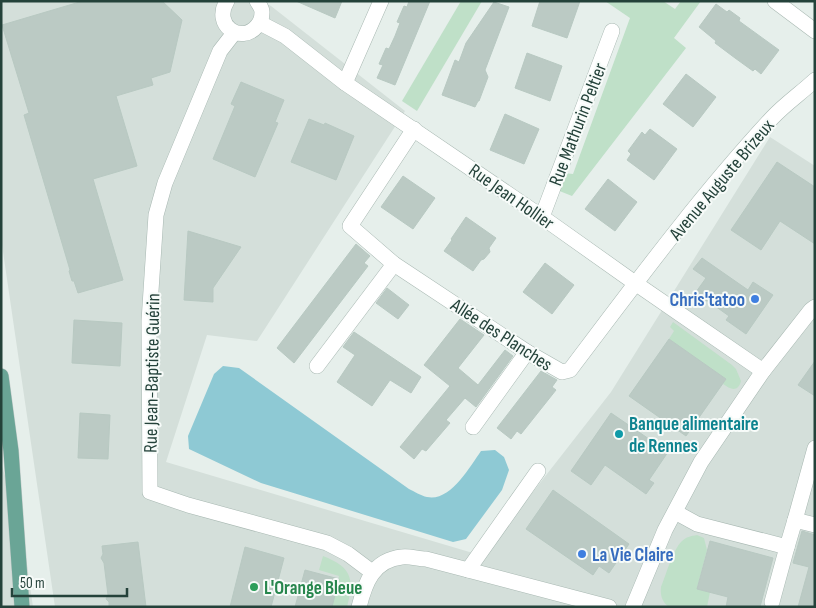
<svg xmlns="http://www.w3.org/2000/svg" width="816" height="608" viewBox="0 0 816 608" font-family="'Sofia Sans Condensed',sans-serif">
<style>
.built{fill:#d4dfda}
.green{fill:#bfe0c8}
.water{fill:#8ec9d4}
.building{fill:#bbcac4;stroke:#b8c9c2}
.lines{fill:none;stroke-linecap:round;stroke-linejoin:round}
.street-casing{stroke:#a8b8b2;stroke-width:16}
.primary-casing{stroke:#c2cac8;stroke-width:16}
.street{stroke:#fff;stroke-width:15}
.primary{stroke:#6aa596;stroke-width:15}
.shop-dot{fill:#3f7fe0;stroke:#f7fbf9;stroke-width:2}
.culture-dot{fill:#0f9aa8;stroke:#f7fbf9;stroke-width:2}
.leisure-dot{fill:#2e9e5b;stroke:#f7fbf9;stroke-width:2}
.labels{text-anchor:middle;stroke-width:4;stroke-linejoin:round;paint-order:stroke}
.street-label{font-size:19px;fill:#24423a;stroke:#f7fbf9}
.shop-label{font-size:19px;font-weight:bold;fill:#366cbe;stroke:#f7fbf9;text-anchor:end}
.culture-label{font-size:19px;font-weight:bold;fill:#0d838f;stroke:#f7fbf9;text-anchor:start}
.leisure-label{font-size:19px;font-weight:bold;fill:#27864d;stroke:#f7fbf9;text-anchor:start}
</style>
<rect width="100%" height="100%" fill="#e6efeb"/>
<!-- built -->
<g class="built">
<polygon points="1,1 261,1 271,6 405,111 257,341 207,335 166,462 483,556 611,392 770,137 815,166 815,607 55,607 1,238"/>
<polygon points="1,463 22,531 33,607 1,607"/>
</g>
<!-- green -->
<g class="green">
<polygon points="461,1 482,1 417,111 402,101"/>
<polygon points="605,1 663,1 675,9 681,1 701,1 674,38 686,48 572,196 557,190 565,173 573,174 630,18"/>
<path d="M673 322 732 365 736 369 741 381C738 393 730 389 723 384L726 379 669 339 674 331 670 327Z"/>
<path d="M697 535 704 538 707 550 697 588 710 592 707 607H669C662 602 660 595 661 587 666 575 673 549 682 541 686 537 691 536 697 535Z"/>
<path d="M323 556C351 567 355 578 347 607H331L339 576 319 570Z"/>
</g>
<!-- water -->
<path class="water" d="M223 366 239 368 409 489C414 491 421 496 427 497 450 502 469 468 481 451L495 450 504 457 509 470 502 490 466 539 453 542 261 483 189 449 188 436 214 374Z"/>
<!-- building -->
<g class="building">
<polygon points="83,1 162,1 182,20 170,72 151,78 153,85 116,96 137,166 93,179 123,280 78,293 74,281 72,281 69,271 70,270 24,115 29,113 2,25"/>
<polygon points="296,1 342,1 335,18"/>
<polygon points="409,1 430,1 395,85 377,78 383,65 379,64 386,48 389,49 395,36 400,23 397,22 404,6 407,7"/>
<polygon points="540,1 580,1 567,38 532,26"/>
<polygon points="494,2 509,7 485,70 488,77 479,101 478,101 475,107 442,95 455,60 459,62 466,43"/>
<polygon points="716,4 727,12 729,10 740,18 739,21 779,50 761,74 755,69 753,71 735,58 715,43 716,41 699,27"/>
<polygon points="527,53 562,66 550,101 515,88"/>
<polygon points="686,74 716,97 693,127 663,104"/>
<polygon points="241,82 284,100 275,122 278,123 255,177 213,159 235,106 231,104"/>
<polygon points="505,114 539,129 524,164 490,150"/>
<polygon points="309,119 324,125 325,123 354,136 336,180 291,162"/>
<polygon points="650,129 677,149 654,180 627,160 631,154 628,151 642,132 645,135"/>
<polygon points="777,162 815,187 815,244 780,221 761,250 731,230"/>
<polygon points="403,176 435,198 413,229 381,207"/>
<polygon points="608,179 637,202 615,231 585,209"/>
<polygon points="466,217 496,238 489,248 490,252 484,259 481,260 473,271 444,251 452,240 451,239"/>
<polygon points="188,231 241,247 213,288 213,302 184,300"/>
<polygon points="356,244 370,256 364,263 368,266 294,363 277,348"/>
<polygon points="702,258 748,290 753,282 773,295 746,334 726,320 729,316 708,301 691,299 706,278 693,269"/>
<polygon points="545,263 574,285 552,314 523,292"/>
<polygon points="387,288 409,305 398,319 376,303"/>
<polygon points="460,319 484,335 458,368 478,385 505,350 513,356 476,407 465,398 446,420 450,423 426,451 422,449 414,459 400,447 450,386 424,365"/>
<polygon points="74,320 122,323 120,366 72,363"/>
<polygon points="354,332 421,377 411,393 390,380 372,406 337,382 355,355 343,347"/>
<polygon points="669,339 726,379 686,436 629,396"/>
<polygon points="815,361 815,396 798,385"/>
<polygon points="541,371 557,380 552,387 556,390 521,434 517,431 511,439 497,428"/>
<polygon points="80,413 110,415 108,459 78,458"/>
<polygon points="611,413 668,452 649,480 654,483 646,494 605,465 591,485 571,471"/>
<polygon points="553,490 629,544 609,573 599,566 593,575 526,529"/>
<polygon points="802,531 815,535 815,607 798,607 809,567 793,563"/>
<polygon points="710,541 773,558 760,607 726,607 728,597 697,589"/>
<polygon points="138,542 146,607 109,607 109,602 106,599 108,595 104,563 101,558 103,554 102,546"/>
<polygon points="245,547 284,558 271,607 230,607"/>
<polygon points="305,570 339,579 332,607 295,607"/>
</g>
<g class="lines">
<defs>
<g id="street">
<path d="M227 1C212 25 241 45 257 26 260 23 262 17 262 12 262 9 259 4 257 1"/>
<polyline points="775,1 815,31"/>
<polyline points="260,23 285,36 345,83 542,217 635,283 763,371"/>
<polyline points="234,33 220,51 165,183 156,215 149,321 150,492 188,505 327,543 348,554 372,572"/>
<polyline points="345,83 381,1"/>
<path d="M414 129 350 226 394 264 527 352 562 372 570 370C635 284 699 197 772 118 785 104 801 93 815 80"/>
<polyline points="542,217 612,31"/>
<polyline points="317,366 394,264"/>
<polyline points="473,427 527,352"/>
<polyline points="675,512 697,524 787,547 795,520 815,525"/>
<polyline points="795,520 815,448"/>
<polyline points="468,570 538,471"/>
<polyline points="772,602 787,547"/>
<path d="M359 607C365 583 373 560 402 557 410 556 418 559 426 559L609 607"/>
<polyline points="633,607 665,530 701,462 763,371 811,310 815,307"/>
</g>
<polyline id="primary" points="1,376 11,451 22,607"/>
</defs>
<!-- street casing -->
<use href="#street" class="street-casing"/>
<!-- primary casing -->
<use href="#primary" class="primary-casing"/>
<!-- street -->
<use href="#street" class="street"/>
<!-- primary -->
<use href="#primary" class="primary"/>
</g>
<!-- markers -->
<g class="shop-dot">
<circle cx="755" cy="299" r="5"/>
<circle cx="582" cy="554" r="5"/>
</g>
<circle class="culture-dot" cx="619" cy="434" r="5"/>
<circle class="leisure-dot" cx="254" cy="587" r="5"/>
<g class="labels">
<!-- street labels -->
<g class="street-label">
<text transform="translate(577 124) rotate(-69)" y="7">Rue Mathurin Peltier</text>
<text transform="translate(721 179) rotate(-50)" y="7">Avenue Auguste Brizeux</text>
<text transform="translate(512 196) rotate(35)" y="7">Rue Jean Hollier</text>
<text transform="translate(502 334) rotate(33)" y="7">Allée des Planches</text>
<text transform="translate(151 373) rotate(-89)" y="7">Rue Jean-Baptiste Guérin</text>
</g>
<!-- shop labels -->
<g class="shop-label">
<text x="745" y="306">Chris'tatoo</text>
<text x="592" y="561" text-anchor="start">La Vie Claire</text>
</g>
<!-- culture labels -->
<g class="culture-label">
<text x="629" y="430">Banque alimentaire<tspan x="629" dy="22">de Rennes</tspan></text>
</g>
<!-- leisure labels -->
<g class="leisure-label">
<text x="264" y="594">L'Orange Bleue</text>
</g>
</g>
<!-- border -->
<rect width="816" height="608" fill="none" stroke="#24423a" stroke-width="5"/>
<!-- scale -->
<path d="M12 588v8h115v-8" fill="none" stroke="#24423a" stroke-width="2.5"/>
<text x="20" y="588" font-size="15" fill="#24423a" stroke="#f7fbf9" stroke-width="4" paint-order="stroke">50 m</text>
</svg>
